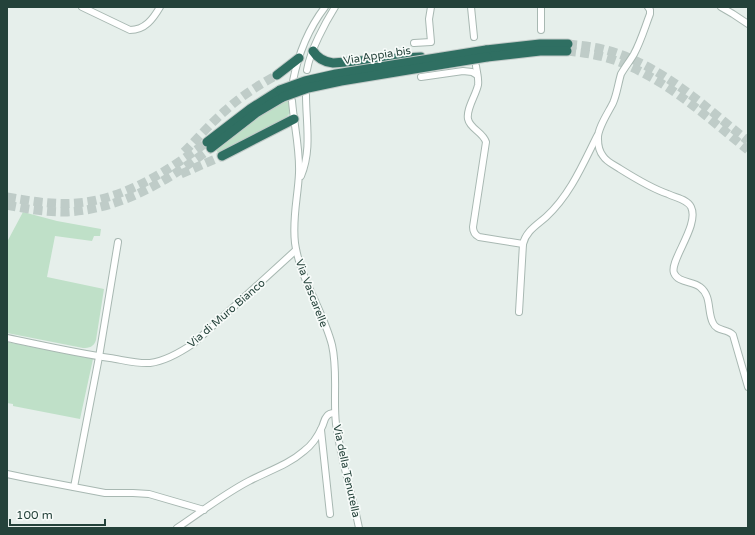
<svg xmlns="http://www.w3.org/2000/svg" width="755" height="535" viewBox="0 0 755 535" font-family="'Varela Round',sans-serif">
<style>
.green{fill:#bfe0c8}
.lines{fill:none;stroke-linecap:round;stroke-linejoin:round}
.highway-tunnel{stroke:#bfccc8;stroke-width:9;stroke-dasharray:9 4.5;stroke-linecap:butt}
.minor-casing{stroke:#a8b8b2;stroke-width:8}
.highway-casing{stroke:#c2cac8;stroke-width:11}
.minor{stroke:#fff;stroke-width:6}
.highway{stroke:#2f6f62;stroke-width:9}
.highway-bridge-casing{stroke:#c2cac8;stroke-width:11;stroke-linecap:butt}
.highway-bridge{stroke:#2f6f62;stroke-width:9}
.labels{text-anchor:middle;stroke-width:3.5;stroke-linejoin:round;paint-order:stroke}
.street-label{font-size:11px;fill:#24423a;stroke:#f7fbf9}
</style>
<rect width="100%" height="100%" fill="#e6efeb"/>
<!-- green -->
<g class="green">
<polygon points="290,100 290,113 283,121 262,130 218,153 216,150 260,115 275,106"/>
<path d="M23 212 57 221 101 229 100 236H94L92 241 55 236 47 277 104 289 96 340C94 347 89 348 83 348L7 333V242Z"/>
<polygon points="7,342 93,359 80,419 13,406 13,404 7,403"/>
</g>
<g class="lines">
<!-- highway-tunnel -->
<g class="highway-tunnel">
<path d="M568 44C578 45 588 46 598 48 656 60 703 105 748 141"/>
<path d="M567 51C587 53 606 56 624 64 671 83 709 119 748 150"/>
<path d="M184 152C198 138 211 123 226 110 241 96 259 85 277 75"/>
<polyline points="181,174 222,156"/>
<path d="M7 197C30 201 53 205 77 203 126 199 169 170 207 142"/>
<path d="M7 205C26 209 45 212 65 212 120 210 168 181 211 148"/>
</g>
<defs>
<g id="minor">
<path d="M82 7 130 30C145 30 153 19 160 7"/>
<polyline points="471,7 474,37"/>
<path d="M648 7 650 10V14C645 27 641 41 634 54 630 61 625 67 621 74 618 84 617 94 613 103 608 113 597 129 598 139 598 145 599 151 603 156 606 161 612 164 617 167 633 177 650 188 668 194 676 198 687 199 691 207 700 225 669 261 674 273 678 283 693 281 700 287 712 296 707 312 713 323 717 332 727 328 733 335L748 387"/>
<polyline points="721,7 733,14 748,24"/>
<polyline points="541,30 541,7"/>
<polyline points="414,43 431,42 429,19 431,7"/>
<path d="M476 66C477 73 479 79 478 85 476 95 466 109 468 119 470 129 483 132 486 142L473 227C473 232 475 235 479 237L523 244"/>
<path d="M307 70C310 51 325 23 335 7"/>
<polyline points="421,77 463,71 472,72 477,75"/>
<path d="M293 81C298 55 309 28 325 7"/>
<path d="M292 101C294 125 300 149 299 173 298 197 292 218 295 243 300 279 323 310 332 345 338 371 333 398 336 424 341 460 352 493 359 528"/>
<path d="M301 176C312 150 306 123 306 95"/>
<path d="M519 312 523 244C526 231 537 225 546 217 570 195 583 164 597 136"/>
<path d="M7 338C41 345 76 353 110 358 123 360 137 364 150 363 166 361 181 352 194 343L296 250"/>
<polyline points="321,430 330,514"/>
<polyline points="7,474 26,478 105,493 133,493 149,494 204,510"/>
<polyline points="74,487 99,357 118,242"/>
<path d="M177 528C201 512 224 494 249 481 268 471 288 465 304 451 312 445 318 436 322 427 324 423 324 419 327 416 329 413 332 413 335 413"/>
</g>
<g id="highway">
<polyline points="486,50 540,44 568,44"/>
<path d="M313 51C318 59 324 62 333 63L384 59 421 57"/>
<polyline points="487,57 540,51 567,51"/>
<polyline points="277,75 299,58"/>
<polyline points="207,142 250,109 280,90"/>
<polyline points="211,148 256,113 283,97"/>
<polyline points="222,156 294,119"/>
</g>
</defs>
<!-- minor casing -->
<use href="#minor" class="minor-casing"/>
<!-- highway casing -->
<use href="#highway" class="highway-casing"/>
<!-- minor -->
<use href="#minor" class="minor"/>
<!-- highway -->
<use href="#highway" class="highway"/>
<defs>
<g id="highway-bridge">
<polyline points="280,90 305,81 336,74 486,50"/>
<polyline points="283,97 308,88 341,81 487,57"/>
</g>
</defs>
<!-- highway-bridge casing -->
<use href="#highway-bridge" class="highway-bridge-casing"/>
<!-- highway-bridge -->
<use href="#highway-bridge" class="highway-bridge"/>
</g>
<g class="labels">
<!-- street labels -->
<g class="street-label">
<text transform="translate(377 55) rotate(-9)" y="4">Via Appia bis</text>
<text transform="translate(312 293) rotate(69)" y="4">Via Vascarelle</text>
<text transform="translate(226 313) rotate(-41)" y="4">Via di Muro Bianco</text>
<text transform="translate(347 471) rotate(78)" y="4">Via della Tenutella</text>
</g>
</g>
<!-- border -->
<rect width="755" height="535" fill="none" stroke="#24423a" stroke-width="16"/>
<!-- scale -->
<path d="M10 519v6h95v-6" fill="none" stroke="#24423a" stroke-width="2"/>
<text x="16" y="519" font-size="12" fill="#24423a" stroke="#f7fbf9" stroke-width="3" paint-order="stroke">100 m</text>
</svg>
